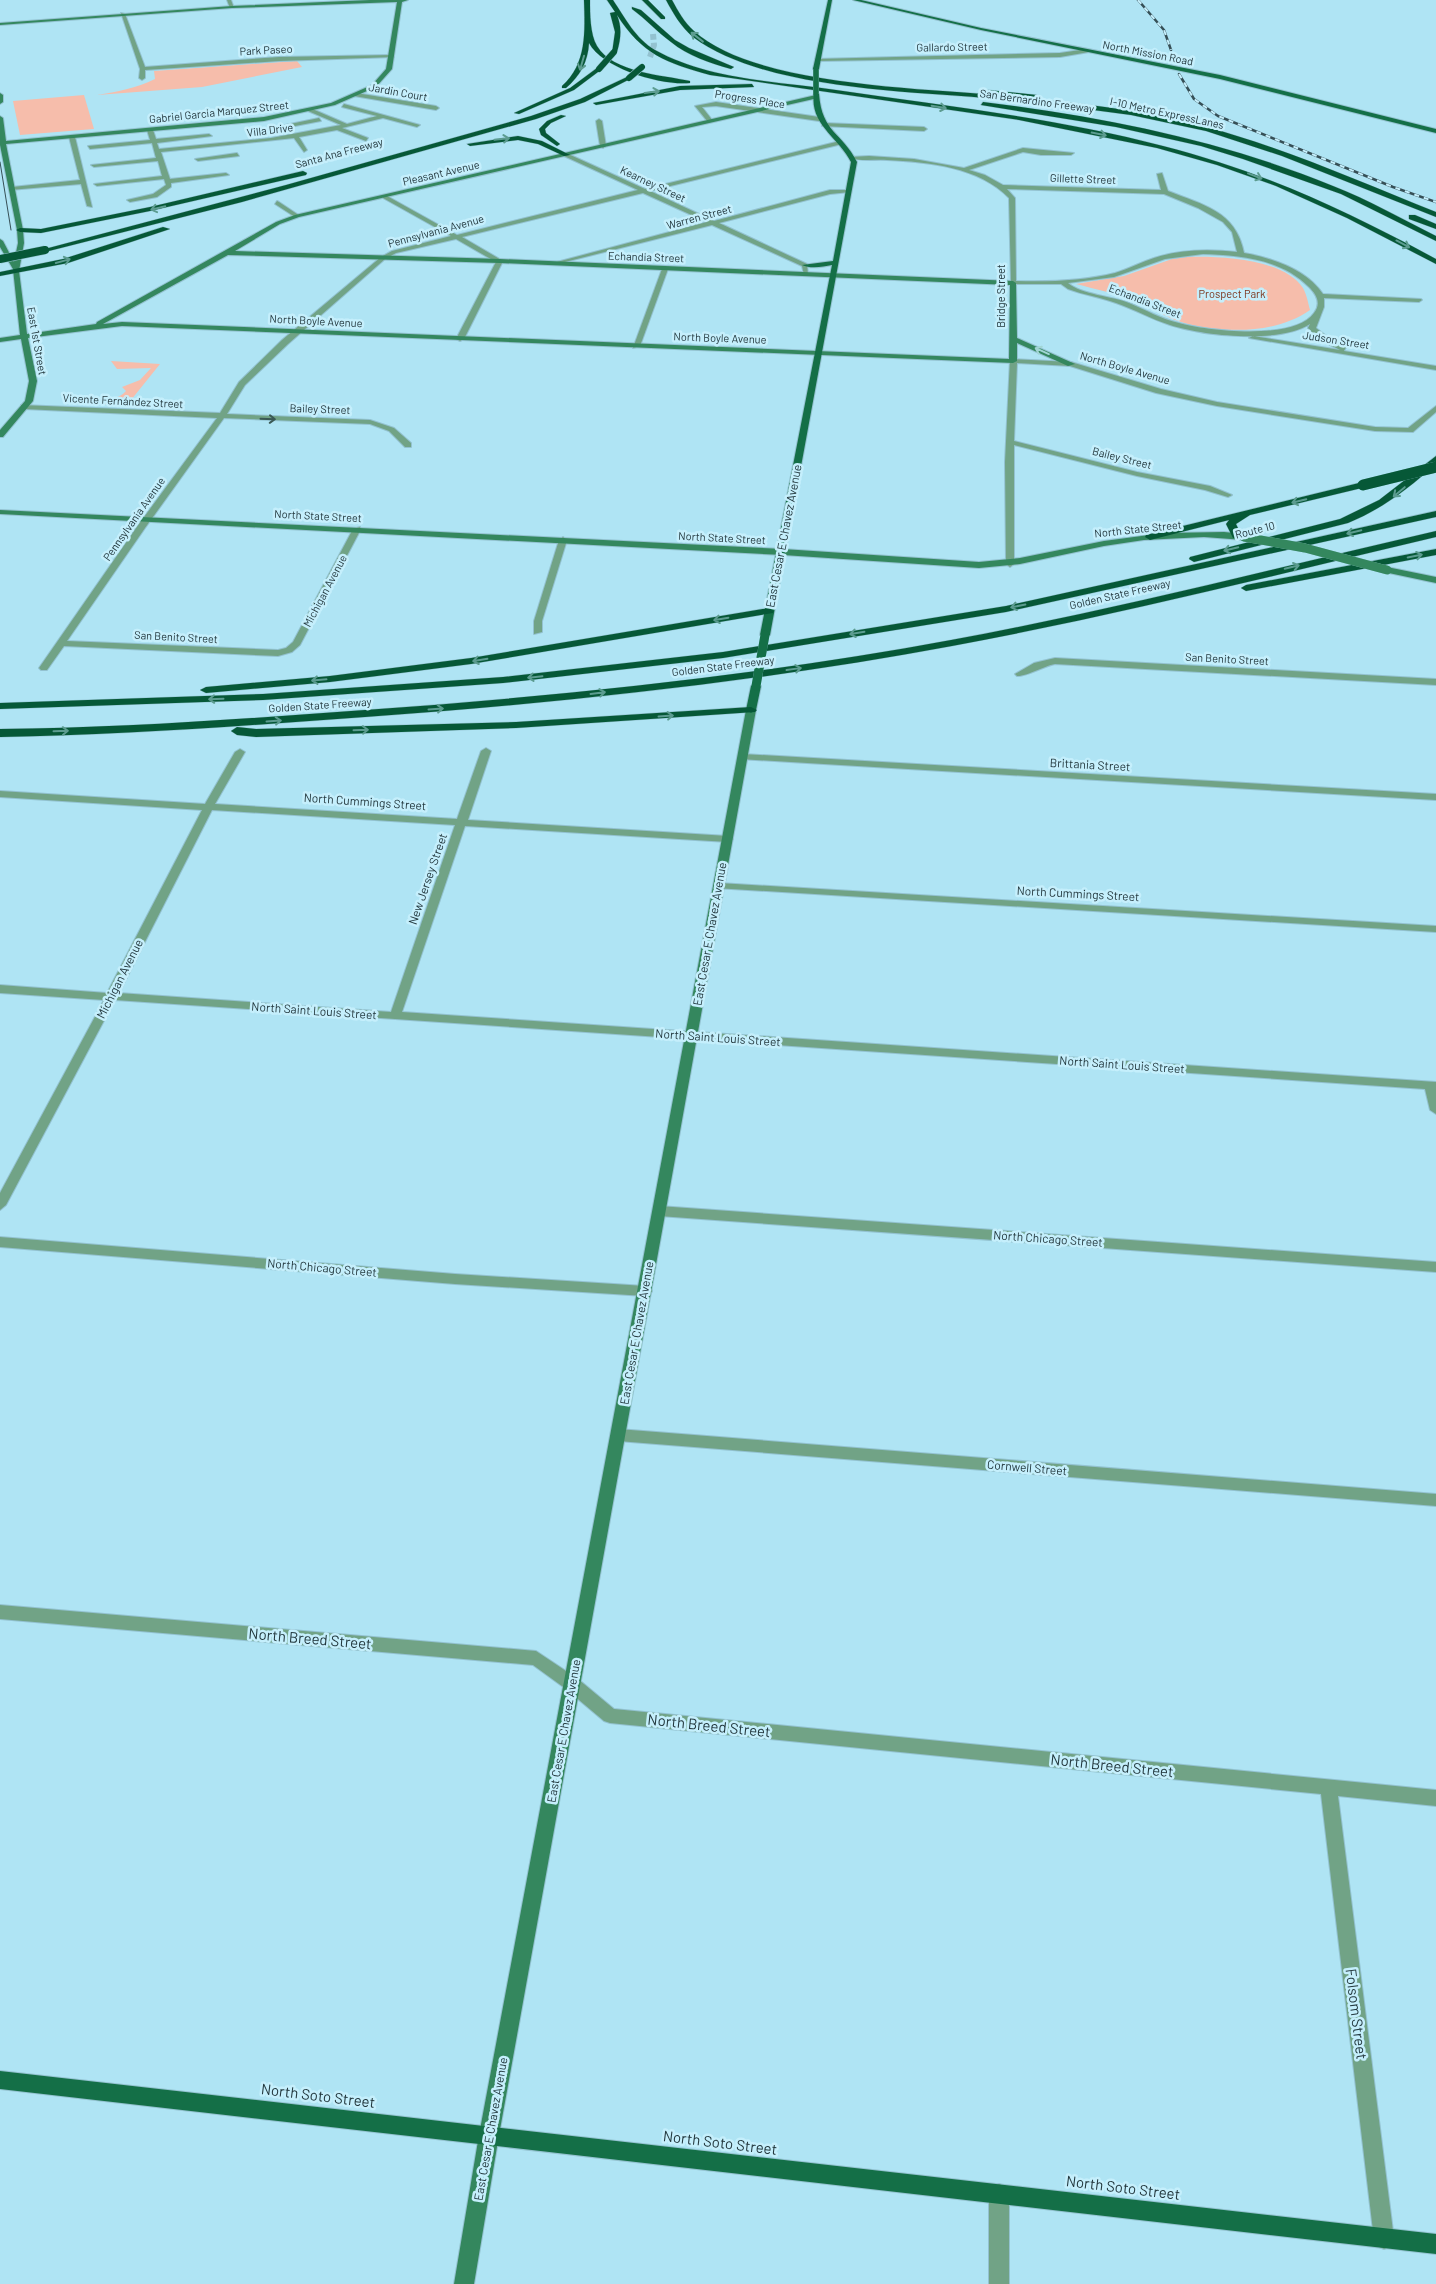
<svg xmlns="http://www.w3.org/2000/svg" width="1436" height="2284" viewBox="0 0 1436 2284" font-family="Barlow,sans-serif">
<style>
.green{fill:#f6bdab}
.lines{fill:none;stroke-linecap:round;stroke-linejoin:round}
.highway-tunnel{stroke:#93c2d0;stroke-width:6;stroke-dasharray:6 3;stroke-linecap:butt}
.street-casing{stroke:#93c2d0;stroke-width:2}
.secondary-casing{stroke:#93c2d0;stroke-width:2}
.primary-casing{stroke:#93c2d0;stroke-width:2}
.highway-casing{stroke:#93c2d0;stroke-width:1}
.street{fill:#71a386;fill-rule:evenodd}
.secondary{fill:#34875e;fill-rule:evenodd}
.primary{fill:#146f47;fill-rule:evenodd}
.highway{fill:#065837;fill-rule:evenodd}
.tram{stroke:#364f56;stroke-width:1}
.rail-casing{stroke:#364f56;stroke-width:2.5}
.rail{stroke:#c5effc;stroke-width:2;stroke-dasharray:5;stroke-linecap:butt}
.secondary-bridge-casing{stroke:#93c2d0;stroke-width:9;stroke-linecap:butt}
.primary-bridge-far1-casing{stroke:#93c2d0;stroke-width:6;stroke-linecap:butt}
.primary-bridge-casing{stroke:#93c2d0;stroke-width:9;stroke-linecap:butt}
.highway-bridge-far2-casing{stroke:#93c2d0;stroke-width:7;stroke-linecap:butt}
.highway-bridge-far1-casing{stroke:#93c2d0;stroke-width:9;stroke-linecap:butt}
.highway-bridge-casing{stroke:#93c2d0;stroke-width:11;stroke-linecap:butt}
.secondary-bridge{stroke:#34875e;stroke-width:9}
.primary-bridge-far1{stroke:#146f47;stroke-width:5.5}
.primary-bridge{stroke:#146f47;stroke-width:9}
.highway-bridge-far2{stroke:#065837;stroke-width:6}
.highway-bridge-far1{stroke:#065837;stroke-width:8}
.highway-bridge{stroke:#065837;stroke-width:11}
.oneway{stroke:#5c9c90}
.oneway2{stroke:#a1d5d4}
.oneway3{stroke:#3a5854}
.labels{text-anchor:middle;stroke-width:5;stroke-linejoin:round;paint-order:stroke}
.far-street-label{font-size:11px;fill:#23383e;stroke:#c5effc}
.far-park-label{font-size:11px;fill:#7c331a;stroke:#c5effc}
.street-label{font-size:12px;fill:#23383e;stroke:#c5effc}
.near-street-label{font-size:15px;fill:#23383e;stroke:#c5effc}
</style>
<rect width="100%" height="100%" fill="#afe4f4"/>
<!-- green -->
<g class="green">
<path d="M297 61 302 67 202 87 97 95C117 92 136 88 155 79L154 71Z"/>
<polygon points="84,95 94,129 20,135 13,101"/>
<path d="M1187 257C1218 256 1283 258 1303 288 1307 295 1308 303 1310 310 1276 334 1226 333 1188 324 1168 319 1150 307 1132 300 1114 293 1095 289 1076 284L1124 276 1172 259Z"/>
<path d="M111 361 160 364 127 405 77 403 86 396C96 405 117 401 126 391L122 387 140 380 151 368 117 369Z"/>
</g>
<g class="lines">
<!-- highway-tunnel -->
<polyline class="highway-tunnel" points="650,57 654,45 653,34"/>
<defs>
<g id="street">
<polygon points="227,0 231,0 234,8 230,8"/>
<polygon points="121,13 125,14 145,67 279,57 391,55 394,57 279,61 145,70 145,78 142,80 139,78 140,69"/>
<polygon points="1087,49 1089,52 1060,57 818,61 815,59 1060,53"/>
<polygon points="356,93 436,106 439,108 436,110 354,96"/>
<polygon points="716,102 819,117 822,119 819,121 716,106 702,107 713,121 708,122 695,106"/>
<polygon points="344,104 420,125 417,127 383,118 342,128 368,138 366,141 337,130 299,137 307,150 304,152 294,138 161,152 170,179 226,173 229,175 171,183 171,187 157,197 130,202 127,200 153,194 166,185 164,179 97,186 94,184 162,176 158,161 94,167 91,165 156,158 152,143 90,149 88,146 150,140 147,130 150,128 153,130 156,139 209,134 212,136 157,143 159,149 271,138 341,125 308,111 310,108 347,124 377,116 342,107"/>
<polygon points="319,118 321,121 269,131 266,129"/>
<polygon points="599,119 602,121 606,146 603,148 600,146 596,121"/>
<polygon points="824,123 924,127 927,129 924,131 822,126"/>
<polygon points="72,135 75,137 92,207 87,206 81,184 10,190 12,187 80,180 69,137"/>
<polygon points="840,141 842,144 650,191 714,221 830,190 850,190 850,192 830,194 719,223 807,264 808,275 804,275 802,266 712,225 553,265 553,263 707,222 643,193 462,237 503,261 464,339 460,341 456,339 496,262 456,239 396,253 385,259 288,344 245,385 227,414 370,420 394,428 411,443 411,447 405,447 389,431 370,424 224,418 145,528 67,641 278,650 286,648 293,642 353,529 360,527 361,529 300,645 292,652 278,656 64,646 47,670 41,670 39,668 139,524 217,418 24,409 21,409 21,405 220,413 239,382 282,340 381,257 392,251 451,236 383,198 383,196 387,196 457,235 638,190 564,156 566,153 645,189"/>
<path d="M1023 148 1074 153 1071 155H1041L1023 152 969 170 985 175 1003 185 1161 190 1157 174 1162 173 1168 191C1203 205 1236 211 1244 253 1272 258 1306 269 1323 294L1421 299 1422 300 1419 302 1324 298V307L1316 328 1325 335 1346 347 1344 351 1436 366V370L1249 338 1253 336 1340 350 1319 339 1308 328 1310 324C1279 344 1204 336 1170 325 1151 319 1134 309 1116 303 1100 297 1084 295 1068 289L1061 284H1011L1009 198C979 167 929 162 887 160 876 159 858 162 849 157L869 156 914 159 964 168ZM1007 189 1164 194 1198 208 1223 222 1232 232 1237 252C1210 249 1181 249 1154 258 1141 262 1129 269 1115 273 1083 281 1049 282 1016 281L1015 198ZM1203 254C1240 255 1281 259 1309 287 1316 294 1322 303 1314 313 1294 341 1207 331 1179 323 1161 319 1146 310 1129 303 1112 296 1082 295 1068 283L1114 277 1165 259Z"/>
<polygon points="237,153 239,156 198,161 195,159"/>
<polygon points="277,201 279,202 300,216 295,217 275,204"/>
<polygon points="665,267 668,269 640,346 633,348 662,269"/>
<polygon points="1010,359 1071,362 1161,389 1217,402 1375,427 1408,428 1436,406 1436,412 1413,432 1375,431 1217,406 1156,393 1070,366 1017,363 1014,441 1137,472 1210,486 1232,495 1228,497 1205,490 1137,476 1014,445 1014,564 1010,567 1006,564 1005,462"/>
<polygon points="563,537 567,540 542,621 542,632 534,634 534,621 559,540"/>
<path d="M1055 658 1436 679V685L1055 664C1044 666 1025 677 1017 676L1015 674 1034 663Z"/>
<path d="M486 748 491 751 468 820 728 836 733 839 728 842 465 826 402 1012 1436 1082V1114L1430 1110 1425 1089 115 1000 6 1205 0 1210V1193L104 1000 0 993V985L107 993 202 810 0 797V791L205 804 235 752 240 749 245 752 215 804 457 819 481 751ZM212 810 455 825 391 1012 119 993Z"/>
<polygon points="743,754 1436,794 1436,800 739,759 738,757"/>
<polygon points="719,883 1436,926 1436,932 715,888 714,886 715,884"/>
<polygon points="659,1206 1436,1262 1436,1272 659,1216 653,1211"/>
<polygon points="0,1237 455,1274 645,1286 650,1287 652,1291 650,1295 645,1296 455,1284 0,1247"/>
<polygon points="618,1429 1436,1494 1436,1506 618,1441 613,1439 611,1435 613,1431"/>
<polygon points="0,1605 536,1651 578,1679 614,1709 1436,1790 1436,1806 1338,1796 1394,2239 1391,2246 1384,2249 1377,2246 1374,2239 1321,1794 610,1723 604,1721 566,1689 533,1665 0,1619"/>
<polygon points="999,2184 1006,2187 1009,2194 1009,2284 989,2284 989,2194 992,2187"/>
</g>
<g id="secondary">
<path d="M370 0H408L402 2 392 69 376 87 335 105 264 121 6 144 23 230 24 243 19 271 27 334 96 324 97 322 276 222 295 215 816 95 818 98 299 217 280 224 235 251 500 259 1013 281 1016 283 1017 338 1075 364 1068 366 1017 343V361L1013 363 122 326 28 338 37 381 33 401 3 437H0V430L25 401 29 381 21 339 0 342V338L20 335 13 269 0 247V239L3 241 14 262 18 243 17 230 0 145V116L3 118 6 141 264 117 331 103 372 85 386 69 397 2 232 8 0 25V23L232 6ZM228 255 500 263 1010 285 1009 359 122 322 103 324Z"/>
<polygon points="0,93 3,95 3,102 0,104"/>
<polygon points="0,510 783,549 979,562 1020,558 1104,541 1164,533 1224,532 1244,534 1248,537 1244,540 1204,537 1144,540 1104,546 1020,564 979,568 783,555 0,514"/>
<polygon points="1387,567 1436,577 1436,583 1384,572 1383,570"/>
<polygon points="751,707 756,710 499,2135 474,2284 454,2284 479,2135 746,710"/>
</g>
<g id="primary">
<polygon points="828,0 832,0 819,69 816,71 813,69"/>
<polygon points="853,0 861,0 981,28 1220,75 1436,129 1436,133 1220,79 981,30"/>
<path d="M814 93 819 94C822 133 842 132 857 162L770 635 765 638 760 635 832 265C823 267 810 269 802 265L833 261 851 162C839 138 809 124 814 93Z"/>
<polygon points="756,683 761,686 756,710 751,713 746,710 751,686"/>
<polygon points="0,2071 1436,2234 1436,2254 0,2089"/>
</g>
<g id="highway">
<path d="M584 0H590C590 14 590 34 597 46 613 73 663 75 690 81V83C663 86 603 69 589 43 588 62 580 76 566 88H562V86C587 64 585 31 584 0Z"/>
<path d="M607 0H613C625 18 636 39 655 50 709 80 776 81 836 90 945 106 1056 118 1163 146 1264 172 1345 210 1436 259V264L1347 218 1276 186 1217 165 1157 148 1019 120 710 75C666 63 642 54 617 15 622 27 621 39 617 52L612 53 615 32 610 13 615 12Z"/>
<polygon points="642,0 648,0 665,17 665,19 661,19"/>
<path d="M666 0H672C678 11 684 22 694 31 753 85 918 88 997 95L1000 97 997 99C910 91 764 90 693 37 681 27 673 13 666 0Z"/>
<path d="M632 7 641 10 675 40 689 48 734 67 731 69C710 63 688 56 671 42 657 32 646 19 632 9Z"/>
<polygon points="597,68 602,69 574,90 519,114 514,113 570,88"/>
<polygon points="627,77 632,78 585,102 536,119 242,202 45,252 41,250 286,185 531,116 580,99"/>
<polygon points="752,84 754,87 680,90 596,105 593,103 680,86"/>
<polygon points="988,90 1037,95 1040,97 1037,99 986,93"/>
<path d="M1027 98C1098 105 1169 114 1237 136 1305 157 1370 186 1436 212V217L1282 156 1206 131 1131 115 1025 101Z"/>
<path d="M983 102C1103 117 1221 140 1333 186 1369 200 1402 219 1436 236V241L1341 194 1243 159 1201 146 1116 127 981 105Z"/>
<polygon points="561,115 566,116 551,123 545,129 546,133 560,144 557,146 541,135 539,129 547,121"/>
<polygon points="518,136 542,141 570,155 564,156 538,144 518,140 470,146 467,144"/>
<polygon points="303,171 307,173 306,175 150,211 41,233 20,232 16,230 20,228 41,229 150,207"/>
<polygon points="1409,215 1415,215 1436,224 1436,229 1409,219"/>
<polygon points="163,227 170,229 68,263 0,276 0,272 63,259"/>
<path d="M1436 456V464C1408 489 1382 509 1348 523L1194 562 1189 559 1190 557 1340 519 1379 500Z"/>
<polygon points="1363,482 1366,483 1366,487 1250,515 1236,524 1242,536 1241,538 1237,539 1233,538 1226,524 1229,520 1150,540 1145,537 1146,535"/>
<polygon points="1436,511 1436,517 1006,612 723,658 503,683 263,700 0,709 0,703 263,694 503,677 723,652 1006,606"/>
<path d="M1436 531V537C1275 575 1114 616 952 646 758 682 561 703 365 717 243 726 122 735 0 737V729C122 728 243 719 365 710 561 696 757 676 951 640 1114 610 1275 568 1436 531Z"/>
<polygon points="1436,549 1436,555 1246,591 1241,588 1246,585"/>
<polygon points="769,608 774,611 773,613 471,664 330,682 206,693 200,690 206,687 330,676 471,658"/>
<polygon points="751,707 757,710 755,712 516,728 256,737 237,735 231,731 237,727 256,729 516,722"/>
</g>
</defs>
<!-- street casing -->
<use href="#street" class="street-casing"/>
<!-- secondary casing -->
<use href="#secondary" class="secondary-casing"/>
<!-- primary casing -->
<use href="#primary" class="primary-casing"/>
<!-- highway casing -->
<use href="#highway" class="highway-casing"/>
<!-- street -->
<use href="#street" class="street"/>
<!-- secondary -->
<use href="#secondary" class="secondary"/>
<!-- primary -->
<use href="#primary" class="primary"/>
<!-- highway -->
<use href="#highway" class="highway"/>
<!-- tram -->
<polyline class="tram" points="0,162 11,230"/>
<defs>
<g id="rail">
<polyline points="1138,0 1164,30 1171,50"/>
<polyline points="1179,74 1194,99 1218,116 1393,187 1436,202"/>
</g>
</defs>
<!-- rail casing -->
<use href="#rail" class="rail-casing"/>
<!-- rail -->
<use href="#rail" class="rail"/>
<defs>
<polyline id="secondary-bridge" points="1244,537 1305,548 1387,570"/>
<polyline id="primary-bridge-far1" points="816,69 816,94"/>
<polyline id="primary-bridge" points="756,686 765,635"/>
<g id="highway-bridge-far2">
<polyline points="599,69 614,52"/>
<polyline points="629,78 642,67"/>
</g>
<polyline id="highway-bridge-far1" points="0,259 45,250"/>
<polyline id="highway-bridge" points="1363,485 1436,467"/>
</defs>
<!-- secondary-bridge casing -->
<use href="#secondary-bridge" class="secondary-bridge-casing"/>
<!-- primary-bridge-far1 casing -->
<use href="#primary-bridge-far1" class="primary-bridge-far1-casing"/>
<!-- primary-bridge casing -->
<use href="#primary-bridge" class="primary-bridge-casing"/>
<!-- highway-bridge-far2 casing -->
<use href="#highway-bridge-far2" class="highway-bridge-far2-casing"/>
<!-- highway-bridge-far1 casing -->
<use href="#highway-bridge-far1" class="highway-bridge-far1-casing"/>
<!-- highway-bridge casing -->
<use href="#highway-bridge" class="highway-bridge-casing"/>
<!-- secondary-bridge -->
<use href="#secondary-bridge" class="secondary-bridge"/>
<!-- primary-bridge-far1 -->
<use href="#primary-bridge-far1" class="primary-bridge-far1"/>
<!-- primary-bridge -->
<use href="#primary-bridge" class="primary-bridge"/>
<!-- highway-bridge-far2 -->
<use href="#highway-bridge-far2" class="highway-bridge-far2"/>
<!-- highway-bridge-far1 -->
<use href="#highway-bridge-far1" class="highway-bridge-far1"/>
<!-- highway-bridge -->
<use href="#highway-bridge" class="highway-bridge"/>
</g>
<!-- one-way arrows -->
<defs><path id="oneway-shaft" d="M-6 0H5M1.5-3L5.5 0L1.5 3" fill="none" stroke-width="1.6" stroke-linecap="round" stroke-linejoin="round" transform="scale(1.25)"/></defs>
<g class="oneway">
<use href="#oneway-shaft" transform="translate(697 37) rotate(-142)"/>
<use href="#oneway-shaft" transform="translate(582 63) rotate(106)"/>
<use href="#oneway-shaft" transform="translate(652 92) rotate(-7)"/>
<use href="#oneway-shaft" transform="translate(939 107) rotate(9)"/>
<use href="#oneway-shaft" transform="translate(1099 134) rotate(11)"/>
<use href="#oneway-shaft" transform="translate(502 139) rotate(-6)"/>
<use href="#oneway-shaft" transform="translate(1255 176) rotate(21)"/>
<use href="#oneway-shaft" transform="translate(158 208) rotate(166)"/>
<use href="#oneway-shaft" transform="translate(1403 244) rotate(28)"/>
<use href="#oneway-shaft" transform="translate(63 261) rotate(-15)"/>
<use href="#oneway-shaft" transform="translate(1399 492) rotate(140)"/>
<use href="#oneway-shaft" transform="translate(1299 501) rotate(166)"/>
<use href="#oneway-shaft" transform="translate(1354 532) rotate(167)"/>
<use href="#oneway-shaft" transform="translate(1231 549) rotate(166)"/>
<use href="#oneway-shaft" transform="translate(1415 556) rotate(-11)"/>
<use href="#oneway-shaft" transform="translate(1292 567) rotate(-13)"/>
<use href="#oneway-shaft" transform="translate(1018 606) rotate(169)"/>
<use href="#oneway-shaft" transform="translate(721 619) rotate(170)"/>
<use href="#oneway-shaft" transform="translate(857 633) rotate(171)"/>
<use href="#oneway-shaft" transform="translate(480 660) rotate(171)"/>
<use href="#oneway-shaft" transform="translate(794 669) rotate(-8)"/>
<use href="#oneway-shaft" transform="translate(535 677) rotate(174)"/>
<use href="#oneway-shaft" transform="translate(319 680) rotate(175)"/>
<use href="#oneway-shaft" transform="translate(598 693) rotate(-7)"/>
<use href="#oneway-shaft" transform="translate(216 699) rotate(178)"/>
<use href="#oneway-shaft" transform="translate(436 709) rotate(-4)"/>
<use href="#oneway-shaft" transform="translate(666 716) rotate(-4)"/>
<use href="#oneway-shaft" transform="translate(274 721) rotate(-4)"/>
<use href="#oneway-shaft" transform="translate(361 730) rotate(-2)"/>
<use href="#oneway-shaft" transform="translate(61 731) rotate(-2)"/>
</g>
<use class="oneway2" href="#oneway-shaft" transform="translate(1042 351) rotate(-156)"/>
<use class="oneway3" href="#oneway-shaft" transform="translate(268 419) rotate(2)"/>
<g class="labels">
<!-- far-street labels -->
<g class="far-street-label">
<text transform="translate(952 47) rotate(-1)" y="4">Gallardo Street</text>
<text transform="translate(266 50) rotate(-3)" y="4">Park Paseo</text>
<text transform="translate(1148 53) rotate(11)" y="4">North Mission Road</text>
<text transform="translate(398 92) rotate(10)" y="4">Jardin Court</text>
<text transform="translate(750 99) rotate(9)" y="4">Progress Place</text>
<text transform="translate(1037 101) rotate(8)" y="4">San Bernardino Freeway</text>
<text transform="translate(219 112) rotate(-6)" y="4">Gabriel Garcia Marquez Street</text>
<text transform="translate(1167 113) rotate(12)" y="4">I-10 Metro ExpressLanes</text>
<text transform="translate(270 130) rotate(-7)" y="4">Villa Drive</text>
<text transform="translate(339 153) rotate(-15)" y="4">Santa Ana Freeway</text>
<text transform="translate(441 173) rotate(-13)" y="4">Pleasant Avenue</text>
<text transform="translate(1083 179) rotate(2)" y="4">Gillette Street</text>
<text transform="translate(653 184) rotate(25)" y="4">Kearney Street</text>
<text transform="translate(699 217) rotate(-15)" y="4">Warren Street</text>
<text transform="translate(436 231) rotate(-15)" y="4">Pennsylvania Avenue</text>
<text transform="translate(646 257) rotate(2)" y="4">Echandia Street</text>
<text transform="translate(1001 296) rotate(-90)" y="4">Bridge Street</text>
<text transform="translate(1145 301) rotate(21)" y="4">Echandia Street</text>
<text transform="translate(316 321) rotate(3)" y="4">North Boyle Avenue</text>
<text transform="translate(720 338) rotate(2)" y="4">North Boyle Avenue</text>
<text transform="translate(1336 340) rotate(9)" y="4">Judson Street</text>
<text transform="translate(37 341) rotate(80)" y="4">East 1st Street</text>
<text transform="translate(1125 368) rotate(16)" y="4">North Boyle Avenue</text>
<text transform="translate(123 401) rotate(3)" y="4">Vicente Fernández Street</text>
<text transform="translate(320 409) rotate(2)" y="4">Bailey Street</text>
<text transform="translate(1122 458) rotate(14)" y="4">Bailey Street</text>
<text transform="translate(318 516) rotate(3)" y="4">North State Street</text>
<text transform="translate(134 519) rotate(-55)" y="4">Pennsylvania Avenue</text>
<text transform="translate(1138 529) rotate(-6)" y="4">North State Street</text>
<text transform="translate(1255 530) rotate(-14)" y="4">Route 10</text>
<text transform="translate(722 538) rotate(3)" y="4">North State Street</text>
<text transform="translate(325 591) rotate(-62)" y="4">Michigan Avenue</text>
<text transform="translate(1120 594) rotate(-13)" y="4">Golden State Freeway</text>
<text transform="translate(176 637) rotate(3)" y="4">San Benito Street</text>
<text transform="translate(1227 659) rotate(3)" y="4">San Benito Street</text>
<text transform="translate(723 666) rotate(-7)" y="4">Golden State Freeway</text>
<text transform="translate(320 705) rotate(-4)" y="4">Golden State Freeway</text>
</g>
<!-- far-park labels -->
<g class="far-park-label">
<text x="1232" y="298">Prospect Park</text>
</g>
<!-- street labels -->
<g class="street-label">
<text transform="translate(784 536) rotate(-79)" y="4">East Cesar E Chavez Avenue</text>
<text transform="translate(1090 765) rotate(3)" y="4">Brittania Street</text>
<text transform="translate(365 802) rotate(4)" y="4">North Cummings Street</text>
<text transform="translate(428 879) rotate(-71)" y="4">New Jersey Street</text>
<text transform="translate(1078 894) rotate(3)" y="4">North Cummings Street</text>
<text transform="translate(710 934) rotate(-80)" y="4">East Cesar E Chavez Avenue</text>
<text transform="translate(120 979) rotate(-63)" y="4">Michigan Avenue</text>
<text transform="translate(314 1011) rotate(4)" y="4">North Saint Louis Street</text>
<text transform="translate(718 1038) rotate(4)" y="4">North Saint Louis Street</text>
<text transform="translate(1122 1065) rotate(4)" y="4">North Saint Louis Street</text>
<text transform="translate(1048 1239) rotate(4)" y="4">North Chicago Street</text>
<text transform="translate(322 1268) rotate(5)" y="4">North Chicago Street</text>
<text transform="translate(637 1333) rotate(-80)" y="4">East Cesar E Chavez Avenue</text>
<text transform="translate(1027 1468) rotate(5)" y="4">Cornwell Street</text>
<text transform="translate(564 1731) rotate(-80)" y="4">East Cesar E Chavez Avenue</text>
<text transform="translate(491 2129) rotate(-80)" y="4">East Cesar E Chavez Avenue</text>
</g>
<!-- near-street labels -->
<g class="near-street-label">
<text transform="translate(310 1639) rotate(5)" y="5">North Breed Street</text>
<text transform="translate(709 1726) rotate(6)" y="5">North Breed Street</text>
<text transform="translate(1112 1766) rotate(6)" y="5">North Breed Street</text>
<text transform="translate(1356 2014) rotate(83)" y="5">Folsom Street</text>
<text transform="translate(318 2096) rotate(7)" y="5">North Soto Street</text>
<text transform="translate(720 2143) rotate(7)" y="5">North Soto Street</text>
<text transform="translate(1123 2188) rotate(7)" y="5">North Soto Street</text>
</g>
</g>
</svg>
